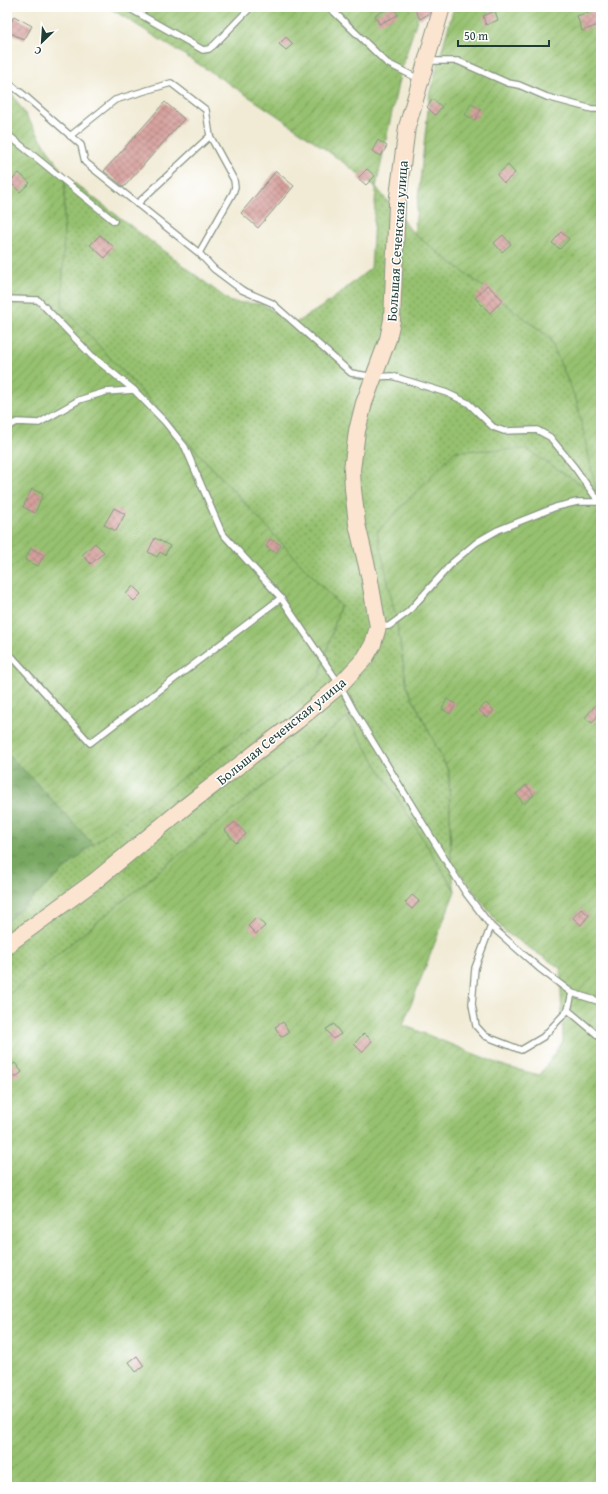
<svg xmlns="http://www.w3.org/2000/svg" width="608" height="1494" viewBox="0 0 608 1494" font-family="'Gentium Book Plus',serif">
<style>
.grass{fill:url(#grass-dots);stroke:#5a7f52}
.forest{fill:url(#forest-crowns);stroke:#4c724b}
.garden{fill:url(#garden-furrows);stroke:#5a7f52}
.building{fill:url(#building-cross-hatch)}
.lines{fill:none;stroke-linecap:round;stroke-linejoin:round}
.lane-casing{stroke:#889484;stroke-width:8}
.secondary-casing{stroke:#889484;stroke-width:18}
.lane{stroke:#fff;stroke-width:5.5}
.secondary{stroke:#fce5d0;stroke-width:16}
.labels{text-anchor:middle;stroke-width:3;stroke-linejoin:round;paint-order:stroke}
.street-label{font-size:14px;fill:#1f3d34;stroke:#fff}
</style>
<defs>
<pattern id="grass-dots" width="8" height="8" patternUnits="userSpaceOnUse"><rect width="8" height="8" fill="#96c16f"/><path d="M2 2h.1M6 6h.1" fill="none" stroke="#7a9e5c" stroke-width="1.8" stroke-linecap="round"/></pattern>
<pattern id="forest-crowns" width="20" height="18" patternUnits="userSpaceOnUse"><rect width="20" height="18" fill="#78a762"/><path d="M2 6a3 3 0 1 1 6 0M12 15a3 3 0 1 1 6 0" fill="none" stroke="#628952"/></pattern>
<pattern id="garden-furrows" width="10" height="10" patternUnits="userSpaceOnUse"><rect width="10" height="10" fill="#96c16f"/><path d="M-1 1l2-2M0 10L10 0M9 11l2-2" fill="none" stroke="#7a9e5c"/></pattern>
<pattern id="building-cross-hatch" width="8" height="8" patternUnits="userSpaceOnUse"><rect width="8" height="8" fill="#d6a09d"/><path d="M0 0l8 8M0 8l8-8" fill="none" stroke="#ad8481"/></pattern>
</defs>
<rect width="100%" height="100%" fill="#fff"/>
<filter id="ink" filterUnits="userSpaceOnUse"><feTurbulence type="fractalNoise" baseFrequency=".025" numOctaves="2"/><feDisplacementMap in="SourceGraphic" scale="8" xChannelSelector="R" yChannelSelector="G"/><feConvolveMatrix kernelMatrix="1 2 1 2 8 2 1 2 1" color-interpolation-filters="sRGB"/></filter>
<filter id="wash" filterUnits="userSpaceOnUse"><feTurbulence type="fractalNoise" baseFrequency=".012" numOctaves="4" result="noise"/><feDisplacementMap in="SourceGraphic" scale="16" xChannelSelector="R" yChannelSelector="G"/><feGaussianBlur stdDeviation="0.9" result="paint"/><feColorMatrix in="noise" values="0 0 0 0 0 0 0 0 0 0 0 0 0 0 0 0 0 1.4 0 .05"/><feComposite in="paint" operator="in"/></filter>
<g filter="url(#wash)">
<rect width="100%" height="100%" fill="#f1ebd5"/>
<!-- grass -->
<polygon class="grass" points="65,176 231,302 262,304 294,324 329,302 371,268 376,187 414,234 549,337 577,402 598,495 397,623 407,687 449,772 451,865 455,891 347,717 7,996 7,921 93,844 319,677 340,606 62,306"/>
<!-- forest -->
<polygon class="forest" points="7,755 30,776 93,844 7,921"/>
<!-- garden -->
<g class="garden">
<path d="M108 7H421L401 70 376 187C291 121 199 64 108 7Z"/>
<polygon points="454,7 601,7 601,1487 7,1487 7,996 347,717 455,891 403,1025 507,1067 540,1075 563,1041 560,968 505,932 451,862 449,772 407,687 397,623 377,532 455,451 526,449 597,495 577,402 549,337 414,234 430,92"/>
<polygon points="7,86 65,176 62,306 340,606 319,677 93,844 30,776 7,754"/>
</g>
<g id="blocks">
<!-- building -->
<g class="building">
<polygon points="391,7 394,7 398,15 379,24 375,15"/>
<polygon points="421,7 432,7 430,13 420,19 415,10"/>
<polygon points="601,8 601,24 582,31 577,16"/>
<polygon points="495,11 498,20 486,25 483,16"/>
<polygon points="14,16 32,26 24,40 7,31"/>
<polygon points="286,37 293,44 286,50 279,44"/>
<polygon points="433,99 442,107 435,115 427,107"/>
<polygon points="165,102 184,119 124,187 104,171"/>
<polygon points="471,104 481,110 475,120 465,115"/>
<polygon points="378,140 387,146 381,156 372,151"/>
<polygon points="508,165 515,173 504,183 497,175"/>
<polygon points="367,169 375,176 366,185 358,178"/>
<polygon points="276,171 294,186 258,228 241,213"/>
<polygon points="19,173 30,183 20,192 10,182"/>
<polygon points="561,232 569,239 560,249 552,243"/>
<polygon points="100,235 114,247 105,258 90,245"/>
<polygon points="503,235 511,244 502,252 494,243"/>
<polygon points="487,285 503,300 490,313 475,298"/>
<polygon points="32,489 43,494 35,513 23,507"/>
<polygon points="114,508 125,514 116,531 104,525"/>
<polygon points="155,538 170,546 165,555 160,552 157,557 148,552"/>
<polygon points="270,539 281,545 276,553 266,547"/>
<polygon points="95,543 104,552 91,564 82,555"/>
<polygon points="31,548 44,555 38,566 25,560"/>
<polygon points="133,586 141,594 134,601 126,594"/>
<polygon points="601,698 601,712 592,723 585,718"/>
<polygon points="447,699 456,704 450,714 442,709"/>
<polygon points="486,703 494,711 487,718 479,710"/>
<polygon points="526,785 534,795 524,804 516,794"/>
<polygon points="235,822 246,834 236,843 225,830"/>
<polygon points="412,895 419,901 412,909 405,903"/>
<polygon points="581,909 589,915 581,925 573,918"/>
<polygon points="257,917 265,926 256,934 248,926"/>
<polygon points="283,1022 289,1032 281,1037 275,1027"/>
<polygon points="334,1024 341,1034 333,1039 326,1029"/>
<polygon points="364,1033 372,1041 362,1052 354,1044"/>
<polygon points="15,1063 22,1072 15,1078 7,1069"/>
<polygon points="137,1356 144,1366 136,1372 129,1362"/>
</g>
</g>
</g>
<g filter="url(#ink)">
<use href="#blocks" fill-opacity="0" stroke="#889484" stroke-width="1"/>
<g class="lines">
<defs>
<g id="lane">
<polyline points="127,7 203,50 209,49 214,45 251,7"/>
<polyline points="329,7 387,63 419,79"/>
<polyline points="428,61 458,61 508,83 519,85 547,97 592,109 601,109"/>
<polyline points="7,82 24,95 81,145 85,162 199,253 214,269 242,290 272,303 351,373 374,377 392,376 447,393 468,403 493,427 504,431 537,430 550,437 575,468 594,495 601,502"/>
<polyline points="7,134 114,221"/>
<polyline points="70,136 115,100 171,83 206,110 210,136 137,204"/>
<polyline points="199,253 233,193 235,187 234,180 210,136"/>
<polyline points="7,299 38,300 92,356 134,390 165,422 185,447 222,533 281,598 340,685 354,711 465,892 491,926 539,968 572,993 601,1002"/>
<polyline points="7,427 17,422 39,423 79,400 105,392 134,390"/>
<polyline points="379,627 389,626 408,612 453,562 477,542 498,530 556,507 577,502 600,502"/>
<polyline points="7,651 90,743 281,598"/>
<polyline points="491,926 475,968 472,1004 476,1026 485,1036 521,1050 543,1037 568,1010 572,993"/>
<polyline points="568,1010 601,1038"/>
</g>
<polyline id="secondary" points="7,945 95,881 186,806 297,721 340,685 365,658 373,644 378,627 369,575 357,524 353,489 352,470 357,431 364,403 388,339 392,320 397,204 407,127 442,7"/>
</defs>
<!-- lane casing -->
<use href="#lane" class="lane-casing"/>
<!-- secondary casing -->
<use href="#secondary" class="secondary-casing"/>
<!-- lane -->
<use href="#lane" class="lane"/>
<!-- secondary -->
<use href="#secondary" class="secondary"/>
</g>
</g>
<g class="labels">
<!-- street labels -->
<g class="street-label">
<text transform="translate(397 241) rotate(-86)" y="5">Большая Сеченская улица</text>
<text transform="translate(281 731) rotate(-39)" y="5">Большая Сеченская улица</text>
</g>
</g>
<!-- margin -->
<rect width="608" height="1494" fill="none" stroke="#fff" stroke-width="24"/>
<!-- north arrow -->
<g transform="translate(42 42) rotate(205)" stroke="#ffffff" stroke-width="3" paint-order="stroke">
<path d="M0-3L7 15L0 10L-7 15Z" fill="#1f3d34"/>
<text y="-6" font-size="11" font-weight="bold" text-anchor="middle" fill="#1f3d34">С</text>
</g>
<!-- scale -->
<path d="M458 40v6h91v-6" fill="none" stroke="#1f3d34" stroke-width="2"/>
<text x="464" y="40" font-size="12" fill="#1f3d34" stroke="#ffffff" stroke-width="3" paint-order="stroke">50 m</text>
</svg>
